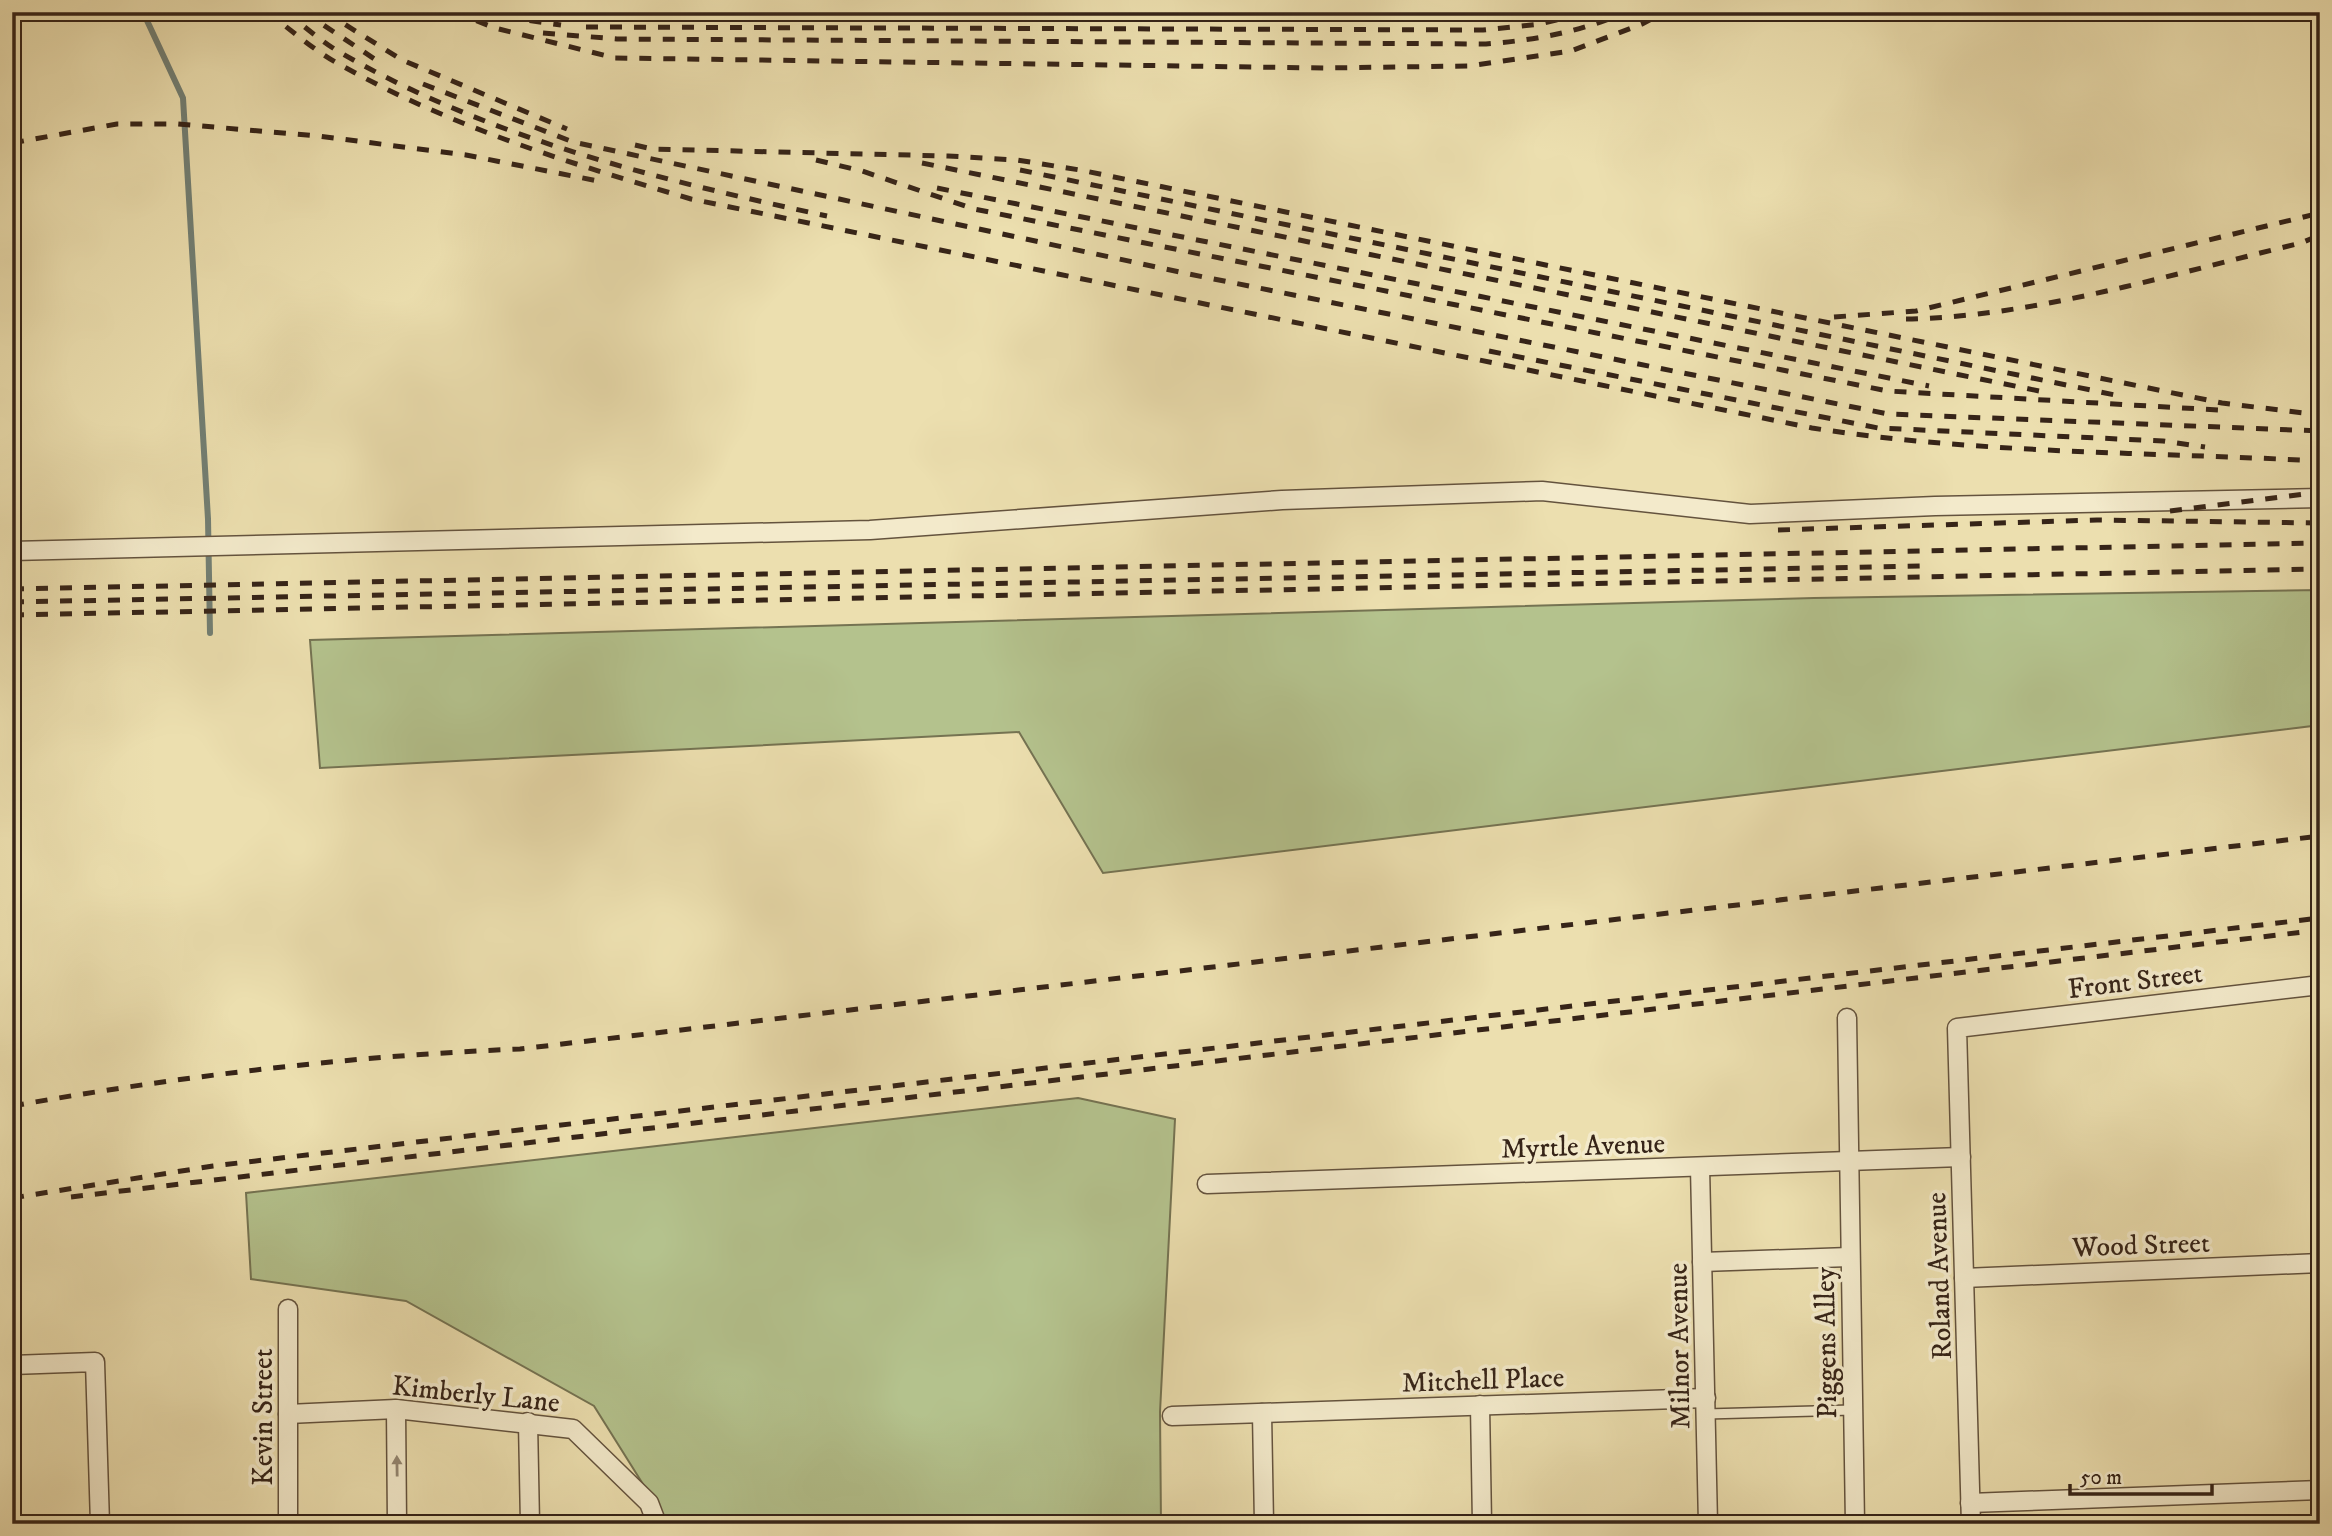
<svg xmlns="http://www.w3.org/2000/svg" width="2332" height="1536" viewBox="0 0 2332 1536" font-family="'IM FELL DW Pica',serif">
<style>
.green{fill:#b4c28d;stroke:#757352;stroke-width:2}
.lines{fill:none;stroke-linecap:round;stroke-linejoin:round}
.stream{stroke:#727f74;stroke-width:6}
.service-casing{stroke:#64533e;stroke-width:12}
.minor-casing{stroke:#64533e;stroke-width:21}
.service{stroke:#f3eacb;stroke-width:9}
.minor{stroke:#f3eacb;stroke-width:18}
.rail{stroke:#362418;stroke-width:5;stroke-dasharray:12 12;stroke-linecap:butt}
.oneway{fill:#948772}
.labels{text-anchor:middle;stroke-width:7;stroke-linejoin:round;paint-order:stroke}
.street-label{font-size:28px;fill:#362418;stroke:#f3eacb}
</style>
<rect width="100%" height="100%" fill="#ecdfaf"/>
<filter id="stains"><feTurbulence type="fractalNoise" baseFrequency=".00286" numOctaves="4"/><feColorMatrix values="0 0 0 0 .2 0 0 0 0 .09 0 0 0 0 .02 0 0 0 .5 -.17"/></filter>
<radialGradient id="worn" r=".72"><stop offset=".6" stop-color="#630" stop-opacity="0"/><stop offset="1" stop-color="#630" stop-opacity=".3"/></radialGradient>
<!-- green -->
<g class="green">
<polygon points="2320,590 2320,725 1103,873 1019,732 320,768 310,640 1814,598"/>
<polygon points="1078,1098 1175,1119 1160,1412 1161,1524 668,1524 594,1406 406,1301 251,1279 246,1193"/>
</g>
<g class="lines">
<!-- stream -->
<polyline class="stream" points="143,12 183,98 208,519 210,633"/>
<defs>
<polyline id="service" points="1706,1414 1852,1410"/>
<g id="minor">
<polyline points="12,551 870,530 1282,500 1542,491 1750,514 1935,506 2320,498"/>
<polyline points="1847,1018 1855,1524"/>
<polyline points="1700,1167 1708,1524"/>
<polyline points="1207,1184 1961,1157"/>
<polyline points="1702,1262 1849,1257"/>
<polyline points="1964,1278 2320,1263"/>
<polyline points="12,1365 95,1362 100,1524"/>
<polyline points="1480,1405 1482,1524"/>
<polyline points="396,1409 397,1524"/>
<polyline points="1262,1413 1264,1524"/>
<polyline points="288,1414 396,1409 573,1429 649,1503 657,1524"/>
<polyline points="1172,1416 1706,1398"/>
<polyline points="528,1422 530,1524"/>
<polyline points="1970,1503 2320,1490"/>
<polyline points="288,1524 288,1309"/>
<polyline points="1971,1524 1957,1028 2320,985"/>
</g>
</defs>
<!-- service casing -->
<use href="#service" class="service-casing"/>
<!-- minor casing -->
<use href="#minor" class="minor-casing"/>
<!-- service -->
<use href="#service" class="service"/>
<!-- minor -->
<use href="#minor" class="minor"/>
<!-- rail -->
<g class="rail">
<path d="M267 12C290 29 312 49 337 63 451 127 566 162 691 199L1812 428C1979 454 2151 452 2320 461"/>
<path d="M286 12C304 26 322 42 341 53 491 139 660 180 827 216"/>
<polyline points="304,12 382,64"/>
<polyline points="325,12 402,60 567,129"/>
<polyline points="454,12 495,28 615,58 1324,68 1469,66 1571,51 1642,24 1665,12"/>
<polyline points="482,14 561,25"/>
<polyline points="586,27 1483,30 1540,24 1589,12"/>
<path d="M543 33 617 39 1486 44C1536 40 1580 32 1626 12"/>
<polyline points="423,84 573,142 1189,274 1888,414 2320,431"/>
<polyline points="12,143 117,124 178,124 318,136 466,155 598,181"/>
<polyline points="635,145 652,149 948,156 1017,160 1080,170 2222,403 2320,415"/>
<polyline points="816,160 862,171 974,209 1888,391 2218,410"/>
<polyline points="922,163 2044,392"/>
<polyline points="1020,170 2120,396"/>
<polyline points="937,188 1929,386"/>
<polyline points="1834,317 1916,311 2320,213"/>
<path d="M1906 319C2035 317 2175 273 2301 243L2320 235"/>
<polyline points="1489,351 1878,428 2163,441 2205,447"/>
<polyline points="2170,511 2320,492"/>
<polyline points="1778,530 2097,520 2320,523"/>
<polyline points="12,589 2320,543"/>
<polyline points="12,602 1923,566"/>
<polyline points="12,615 2320,569"/>
<path d="M12 1106C181 1076 349 1056 520 1049L2320 836"/>
<polyline points="71,1197 2320,930"/>
<polyline points="12,1198 213,1166 2320,918"/>
</g>
</g>
<!-- one-way arrows -->
<defs><path id="oneway-solid" d="M-6-.8H1V-3.2L6.5 0L1 3.2V.8H-6Z" transform="scale(1.75)"/></defs>
<use class="oneway" href="#oneway-solid" transform="translate(397 1466) rotate(-91)"/>
<g class="labels">
<!-- street labels -->
<g class="street-label">
<text transform="translate(2135 980) rotate(-7)" y="10">Front Street</text>
<text transform="translate(1583 1145) rotate(-2)" y="10">Myrtle Avenue</text>
<text transform="translate(2141 1244) rotate(-2)" y="10">Wood Street</text>
<text transform="translate(1938 1276) rotate(-92)" y="10">Roland Avenue</text>
<text transform="translate(1825 1343) rotate(-91)" y="10">Piggens Alley</text>
<text transform="translate(1678 1346) rotate(-91)" y="10">Milnor Avenue</text>
<text transform="translate(1483 1379) rotate(-2)" y="10">Mitchell Place</text>
<text transform="translate(476 1393) rotate(6)" y="10">Kimberly Lane</text>
<text transform="translate(262 1417) rotate(-90)" y="10">Kevin Street</text>
</g>
</g>
<!-- margin -->
<rect width="2332" height="1536" fill="none" stroke="#ecdfaf" stroke-width="42"/>
<rect x="14" y="14" width="2304" height="1508" fill="none" stroke="#362418" stroke-width="3.5"/>
<rect x="21" y="21" width="2290" height="1494" fill="none" stroke="#362418" stroke-width="2"/>
<!-- scale -->
<path d="M2070 1484v10h142v-10" fill="none" stroke="#362418" stroke-width="3.5"/>
<text x="2080" y="1484" font-size="21" fill="#362418" stroke="#f3eacb" stroke-width="5" paint-order="stroke">50 m</text>
<rect width="100%" height="100%" filter="url(#stains)"/>
<rect width="100%" height="100%" fill="url(#worn)"/>
</svg>
